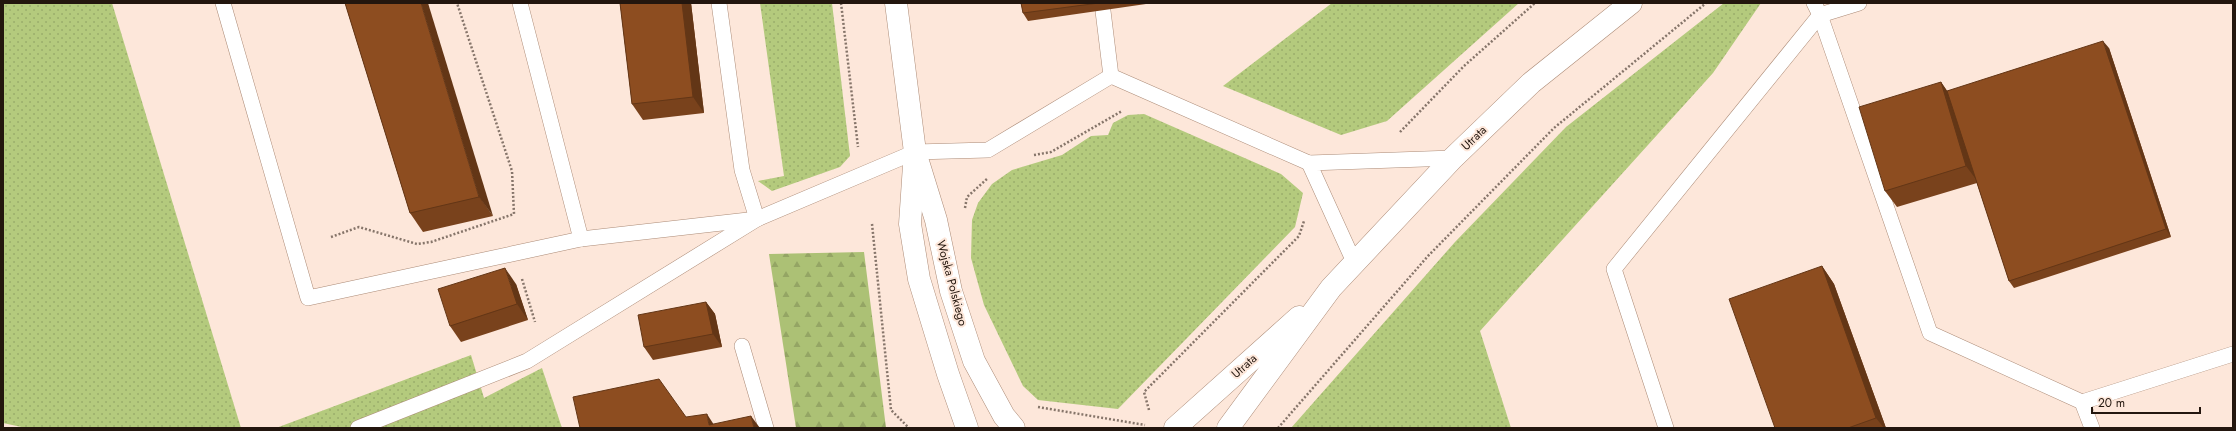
<svg xmlns="http://www.w3.org/2000/svg" width="2236" height="431" viewBox="0 0 2236 431" font-family="Jost,sans-serif">
<style>
.grass{fill:url(#grass-dots)}
.forest{fill:url(#forest-firs)}
.lines{fill:none;stroke-linecap:round;stroke-linejoin:round}
.service-casing{stroke:#ac8b77;stroke-width:16}
.tertiary-casing{stroke:#ac8b77;stroke-width:23}
.secondary-casing{stroke:#ac8b77;stroke-width:23}
.path{stroke:#86756a;stroke-width:2.5;stroke-dasharray:2 2;stroke-linecap:butt}
.service{stroke:#fff;stroke-width:15}
.tertiary{stroke:#fff;stroke-width:22}
.secondary{stroke:#fff;stroke-width:22}
.wall{fill:#79421c}
.shaded-wall{fill:#633616}
.building{fill:#8d4d20;stroke:#633616}
.labels{text-anchor:middle;stroke-width:4;stroke-linejoin:round;paint-order:stroke}
.street-label{font-size:12px;fill:#23160e;stroke:#fde7da}
</style>
<defs>
<pattern id="grass-dots" width="8" height="8" patternUnits="userSpaceOnUse"><rect width="8" height="8" fill="#b4ca7d"/><path d="M2 2h.1M6 6h.1" fill="none" stroke="#9aad6b" stroke-width="1.8" stroke-linecap="round"/></pattern>
<pattern id="forest-firs" width="22" height="20" patternUnits="userSpaceOnUse"><rect width="22" height="20" fill="#acc175"/><path d="M5 1l3.5 6h-7zM16 11l3.5 6h-7z" fill="#94a564"/></pattern>
</defs>
<rect width="100%" height="100%" fill="#fde7da"/>
<!-- grass -->
<g class="grass">
<polygon points="3,3 112,3 241,428 26,428 3,423"/>
<polygon points="760,3 832,3 850,156 840,167 772,191 758,181 784,176"/>
<polygon points="1332,3 1519,3 1387,121 1341,135 1223,86"/>
<polygon points="1724,3 1761,3 1713,73 1480,331 1511,428 1291,428 1455,242 1566,127"/>
<polygon points="1144,114 1281,174 1303,193 1295,227 1118,409 1038,400 1023,386 984,305 971,258 972,220 978,203 992,184 1012,170 1062,155 1091,136 1108,135 1113,123 1128,115"/>
<polygon points="471,355 484,398 542,368 562,428 276,428"/>
</g>
<!-- forest -->
<polygon class="forest" points="864,252 886,428 796,428 769,254"/>
<g class="lines">
<defs>
<g id="service">
<polyline points="223,3 308,298 581,239 757,219 915,152 988,150 1111,76"/>
<polyline points="520,3 581,239"/>
<polyline points="1859,3 1820,15 1930,333 2082,402 2092,428"/>
<polyline points="1103,11 1111,76 1309,163"/>
<polyline points="1354,262 1309,163 1453,158"/>
<polyline points="742,346 766,428"/>
<polyline points="2082,402 2233,354"/>
<polyline points="358,428 527,361 757,219 742,170 719,3"/>
<polyline points="1666,428 1614,269 1820,15 1814,3"/>
</g>
<g id="tertiary">
<polyline points="896,3 915,152 936,220 951,291 974,361 1004,416 1014,428"/>
<polyline points="914,165 910,224 919,279 948,374 967,428"/>
</g>
<g id="secondary">
<polyline points="1175,428 1299,317"/>
<polyline points="1228,428 1331,288 1453,158 1531,83 1631,3"/>
</g>
</defs>
<!-- service casing -->
<use href="#service" class="service-casing"/>
<!-- tertiary casing -->
<use href="#tertiary" class="tertiary-casing"/>
<!-- secondary casing -->
<use href="#secondary" class="secondary-casing"/>
<!-- path -->
<g class="path">
<polyline points="841,3 858,147"/>
<polyline points="1400,132 1464,66 1535,3"/>
<polyline points="1034,155 1051,152 1122,111"/>
<polyline points="965,208 967,197 988,178"/>
<polyline points="872,224 891,410 909,428"/>
<polyline points="331,237 359,227 417,244 431,242 514,214 512,171 457,3"/>
<polyline points="522,279 535,322"/>
<polyline points="1038,407 1145,425"/>
<polyline points="1149,410 1144,392 1299,236 1304,221"/>
<polyline points="1278,428 1428,256 1554,128 1706,3"/>
</g>
<!-- service -->
<use href="#service" class="service"/>
<!-- tertiary -->
<use href="#tertiary" class="tertiary"/>
<!-- secondary -->
<use href="#secondary" class="secondary"/>
</g>
<!-- wall -->
<g class="wall">
<polygon points="345,3 493,216 423,232 410,213"/>
<polygon points="620,3 691,3 704,113 643,120 632,104"/>
<polygon points="1021,3 1146,3 1146,4 1028,21 1023,13"/>
<polygon points="2109,48 2171,237 2014,288 2009,281 1977,183 1897,207 1885,191 1941,82 1947,91"/>
<polygon points="1822,266 1834,284 1886,428 1775,428"/>
<polygon points="516,284 528,320 461,342 450,326"/>
<polygon points="706,302 715,314 722,347 653,360 644,347"/>
</g>
<!-- shaded-wall -->
<g class="shaded-wall">
<polygon points="421,3 428,3 493,216 479,197"/>
<polygon points="682,3 691,3 704,113 693,97"/>
<polygon points="2103,41 2109,48 2171,237 2166,229"/>
<polygon points="1941,82 1952,98 1978,182 1966,166"/>
<polygon points="1822,266 1834,284 1886,428 1884,428 1876,418"/>
<polygon points="505,268 516,284 528,320 517,304"/>
<polygon points="706,302 715,314 722,347 713,334"/>
<polygon points="707,414 716,428 709,425"/>
<polygon points="751,416 760,428 754,428"/>
</g>
<!-- building -->
<g class="building">
<polygon points="345,3 421,3 479,197 410,213"/>
<polygon points="620,3 682,3 693,97 632,104"/>
<polygon points="1021,3 1099,3 1023,13"/>
<polygon points="2103,41 2166,229 2009,281 1947,91"/>
<polygon points="1941,82 1966,166 1885,191 1859,107"/>
<polygon points="1822,266 1876,418 1848,428 1775,428 1729,299"/>
<polygon points="505,268 517,304 450,326 438,289"/>
<polygon points="706,302 713,334 644,347 638,315"/>
<polygon points="659,379 686,417 707,414 709,425 751,416 754,428 580,428 573,397"/>
</g>
<g class="labels">
<!-- street labels -->
<g class="street-label">
<text transform="translate(1474 138) rotate(-44)" y="4">Utrata</text>
<text transform="translate(952 283) rotate(75)" y="4">Wojska Polskiego</text>
<text transform="translate(1244 366) rotate(-42)" y="4">Utrata</text>
</g>
</g>
<!-- border -->
<rect width="2236" height="431" fill="none" stroke="#23160e" stroke-width="8"/>
<!-- scale -->
<path d="M2092 407v6h108v-6" fill="none" stroke="#23160e" stroke-width="2"/>
<text x="2098" y="407" font-size="12" fill="#23160e" stroke="#fde7da" stroke-width="3" paint-order="stroke">20 m</text>
</svg>
